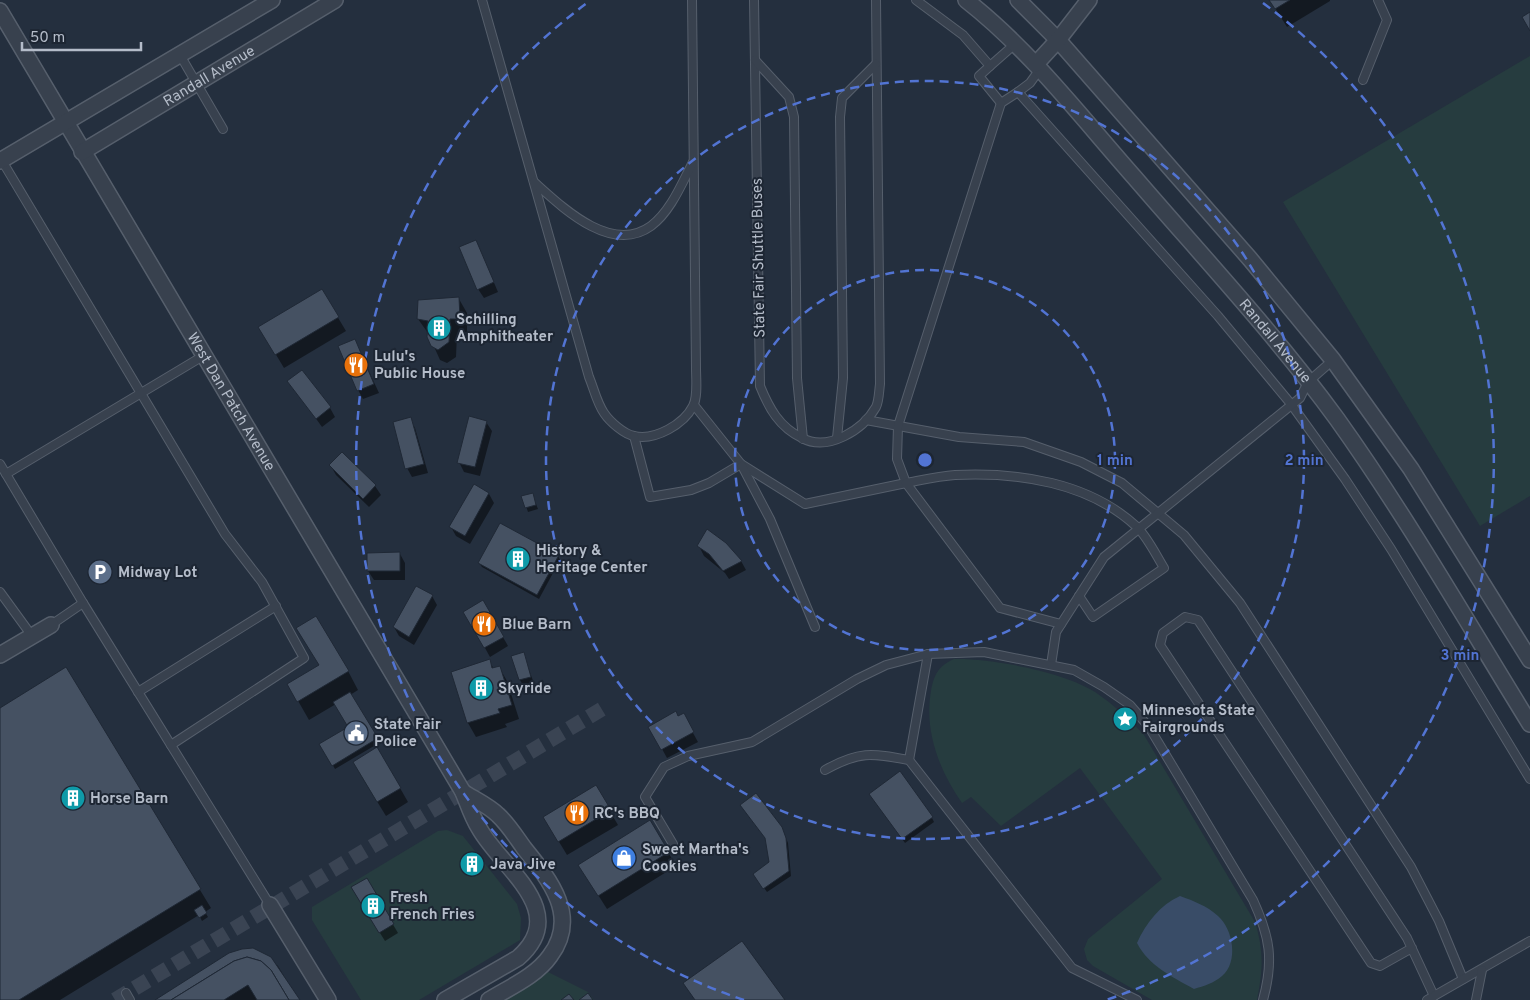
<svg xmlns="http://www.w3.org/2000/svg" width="1530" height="1000" viewBox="0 0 1530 1000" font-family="Overpass,sans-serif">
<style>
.green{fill:#263c3f}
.water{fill:#394c67}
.shadow{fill:#0007}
.building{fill:#455162;stroke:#1f2835}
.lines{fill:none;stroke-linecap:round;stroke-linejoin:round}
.street-tunnel{stroke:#3a4453;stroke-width:15;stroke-dasharray:15 8;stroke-linecap:butt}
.lane-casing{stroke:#565f6c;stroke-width:10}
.street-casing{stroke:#565f6c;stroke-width:18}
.lane{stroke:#38414e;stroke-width:8}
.street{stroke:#38414e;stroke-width:15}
.ring{fill:none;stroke:#5274d3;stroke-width:2.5;stroke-dasharray:9 6}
.labels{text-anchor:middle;stroke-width:4;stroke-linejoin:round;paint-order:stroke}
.street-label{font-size:15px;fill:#b4bcc9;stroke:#1d2633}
.poi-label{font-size:15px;font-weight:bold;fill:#b4bcc9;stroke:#1d2633;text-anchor:start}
.centre{fill:#5274d3;stroke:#1d2633;stroke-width:2.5}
.ring-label{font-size:15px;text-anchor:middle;font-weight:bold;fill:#5274d3;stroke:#1d2633;stroke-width:4;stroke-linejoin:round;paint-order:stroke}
</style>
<rect width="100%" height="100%" fill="#242f3e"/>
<!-- green -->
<g class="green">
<polygon points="1530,56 1530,496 1480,526 1283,202"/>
<path d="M954 659C991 658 1064 672 1095 692 1113 704 1129 719 1144 735L1255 922C1264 951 1263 970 1257 1000H1152L1093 966 1087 960 1084 949 1088 939 1162 879 1080 768 1001 826 971 797 962 803C939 770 924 731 931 691 934 675 938 666 954 659Z"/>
<polygon points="447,830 463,836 517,904 521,918 520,940 419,1000 361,1000 312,920 312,907 438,831"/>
<polygon points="548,972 588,992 594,1000 505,1000"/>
</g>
<!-- water -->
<path class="water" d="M1180 896C1194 901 1207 906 1218 916 1233 929 1239 962 1222 976 1214 983 1204 986 1194 989 1171 976 1149 966 1137 943 1146 923 1160 905 1180 896Z"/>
<!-- shadow -->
<g class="shadow">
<polygon points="1270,0 1330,0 1330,1 1287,27"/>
<polygon points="480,250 498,292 484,298 478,289"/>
<polygon points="322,291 346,331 284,368 260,328"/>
<polygon points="459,299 467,313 467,332 457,333 456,357 447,363 440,360 428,333 418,319"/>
<polygon points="355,341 379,393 363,399 358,390"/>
<polygon points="289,381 330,408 335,417 322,427"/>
<polygon points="410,419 415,428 428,473 412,477 407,468"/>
<polygon points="486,422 492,431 480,476 464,472 459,462"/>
<polygon points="342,454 375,486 381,495 369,507 336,475 331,466"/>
<polygon points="474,486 489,494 494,503 470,544 456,536 451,527"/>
<polygon points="532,494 538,509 528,512 523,497"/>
<polygon points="699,546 741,561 746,570 729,579 725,573 704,556"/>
<polygon points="400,554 405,563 405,580 374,580 368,571"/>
<polygon points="558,556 560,560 539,599 482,567 479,563"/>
<polygon points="432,596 437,605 414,645 399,636 394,627"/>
<polygon points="483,602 508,646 490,657 465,612"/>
<polygon points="523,654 535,686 525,689 520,680"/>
<polygon points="489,661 494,669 499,667 507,681 519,719 505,724 507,727 476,737 468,723 452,673"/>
<polygon points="348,671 358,690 350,695 379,743 335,769 321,744 350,727 336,704 309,720 289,685"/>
<polygon points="0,709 200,890 211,908 205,912 208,917 202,921 199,915 60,1000 0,1000"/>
<polygon points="683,715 698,742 667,758 650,727"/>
<polygon points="362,777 400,788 408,802 386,816"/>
<polygon points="595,786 618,825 567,855 544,817"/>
<polygon points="873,798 932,818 934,822 905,843"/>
<polygon points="784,833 788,843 791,876 767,892 757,878 770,863"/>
<polygon points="668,852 676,866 607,909 588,879"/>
<polygon points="481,863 484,867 471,877 465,870"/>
<polygon points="366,879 398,933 385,941 352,888"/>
<polygon points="262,953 278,966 298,1000 157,1000"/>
</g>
<!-- building -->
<g class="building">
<polygon points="1269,0 1290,0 1275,9"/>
<polygon points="1530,12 1530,31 1522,17"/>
<polygon points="476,240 494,282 477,290 459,247"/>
<polygon points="322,289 339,317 275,355 258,327"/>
<polygon points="459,297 460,319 450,319 449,342 438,350 431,346 427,337 428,321 417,319 418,300"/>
<polygon points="355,339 374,384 357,391 338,346"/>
<polygon points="302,370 331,407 316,419 287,381"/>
<polygon points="469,416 487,421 475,467 457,463"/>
<polygon points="411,417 424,464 405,469 393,422"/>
<polygon points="342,452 376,485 363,499 329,465"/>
<polygon points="474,484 489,493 465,536 449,527"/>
<polygon points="533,493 536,505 525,508 521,496"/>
<polygon points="500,523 559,555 537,595 478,563"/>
<polygon points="707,529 726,543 742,561 723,571 709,554 697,546"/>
<polygon points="400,552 400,571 367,571 367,553"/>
<polygon points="416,586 433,595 409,637 393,627"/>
<polygon points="483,600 504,637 484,648 463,612"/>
<polygon points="316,616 349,671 297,702 287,684 319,665 296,628"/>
<polygon points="524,652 531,677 519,680 511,656"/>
<polygon points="490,659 492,668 500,666 512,705 498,709 500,713 467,723 451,672"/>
<polygon points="66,667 201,889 19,1000 0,1000 0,708"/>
<polygon points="350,692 378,738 332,766 319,744 348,727 333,702"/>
<polygon points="676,711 678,716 684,713 694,732 661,750 648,727"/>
<polygon points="377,747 401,788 377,802 353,762"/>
<polygon points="900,771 933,817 902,839 869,794"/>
<polygon points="596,785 611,810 558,842 543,817"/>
<polygon points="756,793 782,827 786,838 789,871 763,889 753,874 769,862 765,838 740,805"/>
<polygon points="650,820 669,852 598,896 578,865"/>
<polygon points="476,854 483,863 468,874 461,866"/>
<polygon points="367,878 394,924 379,933 351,887"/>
<polygon points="202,905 207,913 199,918 194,910"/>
<polygon points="742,941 785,1000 695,1000 683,983"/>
<polygon points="253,948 271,957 300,1000 289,1000 271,970 261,961 247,957 234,961 171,1000 155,1000 229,953 242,949"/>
<polygon points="247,957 261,961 271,970 289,1000 257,1000 248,985 224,1000 171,1000 234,961"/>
<polygon points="588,993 593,1000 579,1000"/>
<polygon points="569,994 574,1000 561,1000"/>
</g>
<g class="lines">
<!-- street-tunnel -->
<polyline class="street-tunnel" points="115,1000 602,709"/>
<defs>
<g id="lane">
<path d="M482 0 589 377C594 389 597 403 604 413 610 422 624 434 634 436 655 441 684 424 693 406 698 397 696 379 696 368L692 0"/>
<path d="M754 0 760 386C769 408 779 427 802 438 828 452 863 430 876 407 879 401 879 391 880 384L876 0"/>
<polyline points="916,0 963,35 990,66 979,76 1001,103 1018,92 1218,316 1291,404 1345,479 1391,549 1530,779"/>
<polyline points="180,55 223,129"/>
<polyline points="755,60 789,97 794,117 797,378 803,439"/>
<polyline points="990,66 1015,44"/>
<polyline points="1363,80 1387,20 1378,0"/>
<polyline points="1018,92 1030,83 1040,69"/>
<polyline points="1,159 225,534 262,582 304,658 171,745"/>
<path d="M534 182C562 207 611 255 651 226 671 211 682 183 693 162"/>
<polyline points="866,420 959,437 1024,442 1081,462 1122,483 1184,535 1240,603 1411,867 1439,921 1463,979"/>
<polyline points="634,436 650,497 691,490 709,483 741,464 694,405"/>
<polyline points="837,438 843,378 840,117 842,98 876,64"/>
<polyline points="0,464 6,474"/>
<polyline points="741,464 805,504 906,483 897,459 898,426 1001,103"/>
<polyline points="742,466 770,519 815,627"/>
<polyline points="0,592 32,636"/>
<polyline points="83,603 6,474 203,356"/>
<path d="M1061 624 1000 608 906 483C922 480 939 476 955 475 1018 472 1089 482 1137 527 1148 538 1156 555 1164 568L1093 617 1079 596"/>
<polyline points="51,625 83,603 270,905"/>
<polyline points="1051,665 1056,632 1104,557 1300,398 1308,382 1333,360"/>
<polyline points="138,692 276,606"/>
<polyline points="909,760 928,654"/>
<path d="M825 770C859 751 871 753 909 760L1072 968 1137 1000"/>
<path d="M673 844 645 797 664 767 688 756 752 742 857 679 886 665 928 654 984 652 1074 670 1104 687 1130 705 1149 727 1253 900C1270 937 1274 960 1263 1000"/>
<polyline points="1412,948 1380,966 1371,963 1160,645 1163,633 1185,617 1198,620 1407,938 1434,996"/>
<polyline points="126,993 130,1000"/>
<polyline points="1427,1000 1530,941"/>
<polyline points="1476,1000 1482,970"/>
</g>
<g id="street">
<path id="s1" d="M966 0C1030 50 1081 117 1135 178 1203 257 1275 334 1337 419 1407 517 1467 622 1530 724"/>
<polyline points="1018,0 1058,40 1250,259 1333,360 1411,469 1530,660"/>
<path id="s2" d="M0 11 463 792C468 804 472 817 479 828 501 868 572 911 518 958L445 1000"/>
<polyline points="1036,64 1058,40 1089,0"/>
<path id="s3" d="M82 152 335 0"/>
<polyline points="0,161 272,0"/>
<polyline points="0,655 51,625"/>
<path d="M463 792C474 799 489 806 498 815 508 824 516 837 524 848 549 879 580 916 550 956 536 976 510 987 489 1000"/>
<polyline points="270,905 328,1000"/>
</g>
</defs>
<!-- lane casing -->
<use href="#lane" class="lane-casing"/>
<!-- street casing -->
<use href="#street" class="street-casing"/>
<!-- lane -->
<use href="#lane" class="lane"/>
<!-- street -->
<use href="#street" class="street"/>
</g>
<!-- distance rings -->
<g class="ring">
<circle cx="925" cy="460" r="190"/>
<circle cx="925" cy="460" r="379"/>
<path d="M744 1000A569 569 0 0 1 587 3M1263 3A569 569 0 0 1 1106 1000"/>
</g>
<!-- icons -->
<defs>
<symbol id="building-disc" viewBox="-11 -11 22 22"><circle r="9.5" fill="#0f9aa8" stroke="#1d2633"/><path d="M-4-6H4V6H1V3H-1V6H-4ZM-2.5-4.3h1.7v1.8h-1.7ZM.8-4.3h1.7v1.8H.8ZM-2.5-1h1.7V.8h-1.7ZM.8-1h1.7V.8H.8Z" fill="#fff"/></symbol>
<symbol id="restaurant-disc" viewBox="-11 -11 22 22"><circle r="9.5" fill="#e8710a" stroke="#1d2633"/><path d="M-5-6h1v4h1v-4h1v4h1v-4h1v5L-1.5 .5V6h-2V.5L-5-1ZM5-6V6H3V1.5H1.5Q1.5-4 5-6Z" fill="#fff"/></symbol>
<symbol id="parking-disc" viewBox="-11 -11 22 22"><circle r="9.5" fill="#5c6f8a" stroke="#1d2633"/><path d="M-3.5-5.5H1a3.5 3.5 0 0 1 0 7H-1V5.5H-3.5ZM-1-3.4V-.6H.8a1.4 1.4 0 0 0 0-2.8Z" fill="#fff"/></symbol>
<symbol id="sight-disc" viewBox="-11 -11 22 22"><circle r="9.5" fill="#0f9aa8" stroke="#1d2633"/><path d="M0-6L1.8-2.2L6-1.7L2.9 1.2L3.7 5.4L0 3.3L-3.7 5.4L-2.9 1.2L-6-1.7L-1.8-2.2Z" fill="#fff"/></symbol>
<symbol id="civic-disc" viewBox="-11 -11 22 22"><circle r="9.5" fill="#5c6f8a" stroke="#1d2633"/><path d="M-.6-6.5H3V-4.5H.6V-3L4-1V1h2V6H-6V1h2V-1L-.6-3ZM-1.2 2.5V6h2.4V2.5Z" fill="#fff"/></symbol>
<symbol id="shop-disc" viewBox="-11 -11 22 22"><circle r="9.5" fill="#3f7fe0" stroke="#1d2633"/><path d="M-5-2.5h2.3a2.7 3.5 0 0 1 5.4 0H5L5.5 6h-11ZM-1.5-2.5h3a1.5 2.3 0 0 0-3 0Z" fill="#fff"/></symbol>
</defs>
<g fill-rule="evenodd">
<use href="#building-disc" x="425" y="314" width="28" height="28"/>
<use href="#restaurant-disc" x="342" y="351" width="28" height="28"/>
<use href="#building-disc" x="504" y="545" width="28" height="28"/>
<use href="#parking-disc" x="86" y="558" width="28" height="28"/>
<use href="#restaurant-disc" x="470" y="610" width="28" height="28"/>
<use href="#building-disc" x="467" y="674" width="28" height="28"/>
<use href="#sight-disc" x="1111" y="705" width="28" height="28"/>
<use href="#civic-disc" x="342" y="719" width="28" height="28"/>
<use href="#building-disc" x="59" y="784" width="28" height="28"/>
<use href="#restaurant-disc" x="563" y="799" width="28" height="28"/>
<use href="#shop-disc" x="610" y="844" width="28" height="28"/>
<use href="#building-disc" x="458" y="850" width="28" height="28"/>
<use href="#building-disc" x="359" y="892" width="28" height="28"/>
</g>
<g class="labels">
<!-- street labels -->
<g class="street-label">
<text dy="5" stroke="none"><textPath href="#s3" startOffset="148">Randall Avenue</textPath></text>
<text transform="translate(758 258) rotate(-91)" y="5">State Fair Shuttle Buses</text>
<text dy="5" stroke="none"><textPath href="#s1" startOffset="461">Randall Avenue</textPath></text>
<text dy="5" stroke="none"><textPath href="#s2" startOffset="454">West Dan Patch Avenue</textPath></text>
</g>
<!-- poi labels -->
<g class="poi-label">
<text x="456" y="324">Schilling<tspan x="456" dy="17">Amphitheater</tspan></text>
<text x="374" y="361">Lulu's<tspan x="374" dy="17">Public House</tspan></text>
<text x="536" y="555">History &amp;<tspan x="536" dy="17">Heritage Center</tspan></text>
<text x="118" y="577">Midway Lot</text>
<text x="502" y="629">Blue Barn</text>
<text x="498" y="693">Skyride</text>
<text x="1142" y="715">Minnesota State<tspan x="1142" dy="17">Fairgrounds</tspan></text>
<text x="374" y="729">State Fair<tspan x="374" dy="17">Police</tspan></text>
<text x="90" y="803">Horse Barn</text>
<text x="594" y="818">RC's BBQ</text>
<text x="642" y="854">Sweet Martha's<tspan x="642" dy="17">Cookies</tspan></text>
<text x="490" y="869">Java Jive</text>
<text x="390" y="902">Fresh<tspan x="390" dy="17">French Fries</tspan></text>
</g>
</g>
<circle cx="925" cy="460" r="8" class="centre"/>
<g class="ring-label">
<text x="1115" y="465">1 min</text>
<text x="1304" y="465">2 min</text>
<text x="1460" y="660">3 min</text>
</g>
<!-- scale -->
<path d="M22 42v8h119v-8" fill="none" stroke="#b4bcc9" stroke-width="2.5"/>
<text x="30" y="42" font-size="15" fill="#b4bcc9" stroke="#1d2633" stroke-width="4" paint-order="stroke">50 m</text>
</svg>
